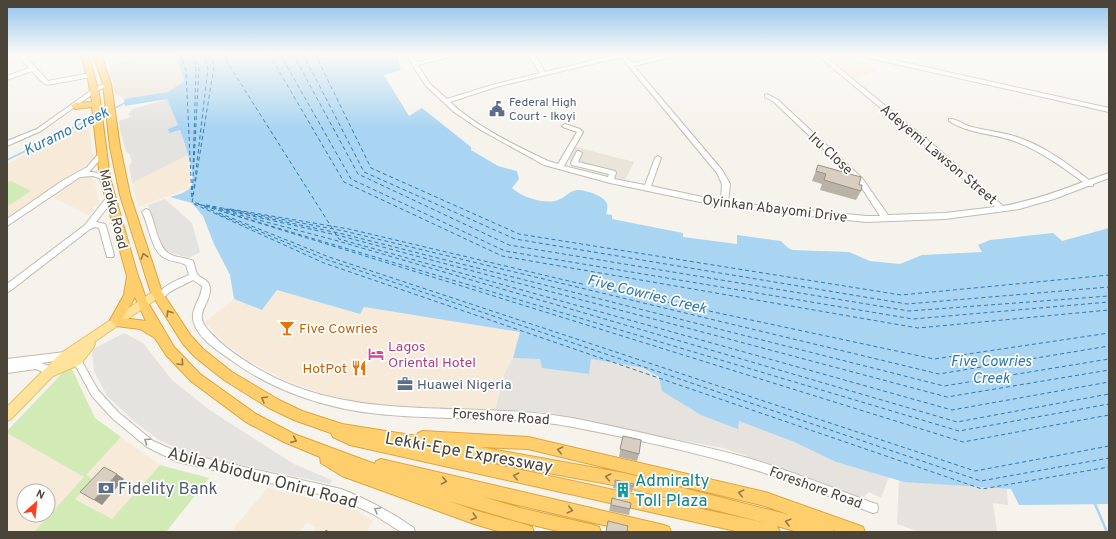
<svg xmlns="http://www.w3.org/2000/svg" width="1116" height="539" viewBox="0 0 1116 539" font-family="Overpass,sans-serif">
<style>
.residential{fill:#eae5da}
.commercial{fill:#f7ead8;fill-rule:evenodd}
.industrial{fill:#e6e2dd}
.green{fill:#d2eab5}
.parking{fill:#e5e3e0}
.water{fill:#a9d4f2}
.lines{fill:none;stroke-linecap:round;stroke-linejoin:round}
.stream-far1{stroke:#a9d4f2;stroke-width:1.5}
.stream{stroke:#a9d4f2;stroke-width:2.5}
.ferry{stroke:#2e7ab2;stroke-width:1;stroke-dasharray:4 3;stroke-linecap:butt}
.minor-casing{stroke:#c2bbae;stroke-width:2}
.major-casing{stroke:#e6c16a;stroke-width:2}
.highway-casing{stroke:#e0a43c;stroke-width:2}
.minor{fill:#fff;fill-rule:evenodd}
.major{fill:#ffe39c;fill-rule:evenodd}
.highway{fill:#ffcf6e;fill-rule:evenodd}
.wall{fill:#bab2a6}
.shaded-wall{fill:#979187}
.building{fill:#d8cfc1;stroke:#979187}
.oneway{stroke:#937c4e}
.oneway2{stroke:#9c9892}
.labels{text-anchor:middle;stroke-width:3.5;stroke-linejoin:round;paint-order:stroke}
.far-service-label{font-size:12px;fill:#4e5e75;stroke:#fff;text-anchor:start}
.street-label{font-size:14px;fill:#4b4439;stroke:#fff}
.food-label{font-size:14px;fill:#c56008;stroke:#fff;text-anchor:start}
.hotel-label{font-size:14px;fill:#b23c85;stroke:#fff;text-anchor:start}
.service-label{font-size:14px;fill:#4e5e75;stroke:#fff;text-anchor:start}
.water-label{font-size:15px;font-style:italic;fill:#2e7ab2;stroke:#fff}
.near-street-label{font-size:17px;fill:#4b4439;stroke:#fff}
.near-culture-label{font-size:17px;fill:#0d838f;stroke:#fff;text-anchor:start}
.near-service-label{font-size:17px;fill:#4e5e75;stroke:#fff;text-anchor:start}
</style>
<rect width="100%" height="100%" fill="#f6f3ec"/>
<!-- residential -->
<g class="residential">
<polygon points="144,54 175,54 184,80 183,82 168,92 141,97 134,100 128,98 124,99 115,93 109,66"/>
<polygon points="576,147 634,162 625,180 574,166 569,159"/>
</g>
<!-- commercial -->
<g class="commercial">
<polygon points="843,54 856,63 862,61 876,70 856,79 833,60 833,57"/>
<polygon points="88,122 93,158 88,163 9,216 7,214 7,164"/>
<polygon points="188,155 191,184 188,189 138,207 132,183"/>
<polygon points="85,176 94,179 99,202 99,204 91,209 94,212 89,215 50,196"/>
<polygon points="277,290 359,314 364,307 520,332 513,358 505,372 495,410 393,407 358,402 329,396 285,380 248,360 223,342 205,322 234,299 262,310"/>
<path d="M7 433 84 477 34 532H7ZM24 491H48V515H24Z"/>
<polygon points="121,437 160,465 112,519 75,498 93,479 86,475"/>
<polygon points="267,488 323,501 350,506 373,521 366,532 313,532 316,528 307,522 300,532 231,532"/>
</g>
<!-- industrial -->
<g class="industrial">
<polygon points="513,358 540,359 589,374 591,359 643,368 738,428 739,420 792,441 836,462 889,477 881,498 869,492 863,498 774,465 723,448 613,428 541,412 495,410 505,372"/>
<polygon points="899,481 1007,489 1008,505 993,503 997,532 919,532 897,524"/>
</g>
<!-- green -->
<g class="green">
<polygon points="11,181 31,191 7,207 7,183"/>
<polygon points="70,365 95,418 121,437 86,475 93,479 75,499 112,519 160,465 209,478 166,532 34,532 84,477 7,433 7,431"/>
</g>
<!-- parking -->
<g class="parking">
<polygon points="167,99 178,125 168,129 169,132 180,130 188,155 132,183 129,166 132,162 130,155 126,151 120,130 119,121 130,117 128,114 132,109"/>
<polygon points="165,199 192,223 200,252 189,258 169,252 164,248 148,205"/>
<polygon points="124,333 143,343 172,380 211,411 294,464 332,480 330,484 190,454 159,440 136,423 107,396 94,371 92,352 93,349"/>
</g>
<!-- water -->
<path class="water" d="M175 54H397L401 70 384 75 409 116 422 108 471 147V150L498 166 517 171 519 179 512 188C521 197 545 205 558 200 565 198 569 191 577 190 586 190 605 196 607 204 608 207 607 211 606 214L612 215V219L683 233V237L737 244V235L781 241 787 247 792 250 849 252 870 261 900 264 922 255 982 252 978 245 990 240 1053 233 1062 241 1109 228V504L1019 505 1011 489 904 482 836 462 792 441 739 421 738 429 701 415 662 391 659 377 643 368 591 359 589 374 542 368 540 359 513 358 520 332 364 307 360 314 277 290 262 310 234 299 230 275 214 244 203 216 192 203 170 197C177 195 189 192 192 185 196 175 184 141 180 130L169 133 168 129 178 125 167 99 125 106 124 99 168 92 183 82 184 80Z"/>
<g class="lines">
<!-- stream-far1 -->
<g class="stream-far1">
<polyline points="113,109 125,103"/>
<polyline points="7,160 95,117"/>
</g>
<!-- stream -->
<polyline class="stream" points="1095,504 1107,532"/>
<!-- ferry -->
<g class="ferry">
<polyline points="180,54 186,71 192,200"/>
<polyline points="191,54 196,69 193,172"/>
<polyline points="209,54 214,66 192,203 324,263 982,489 1109,467"/>
<polyline points="222,54 339,239 952,410 1109,382"/>
<polyline points="269,54 344,182 502,256 918,328 1109,310"/>
<polyline points="280,54 351,179 505,251 913,319 1109,302"/>
<polyline points="293,54 358,174 509,245 909,311 1109,296"/>
<polyline points="303,54 364,172 515,239 907,304 1109,287"/>
<polyline points="315,54 371,168 519,234 901,295 1109,275"/>
<polyline points="194,188 208,68 202,54"/>
<polyline points="192,197 199,69 194,54"/>
<polyline points="195,203 201,204"/>
<polyline points="198,204 963,442 1109,415"/>
<polyline points="201,205 207,206"/>
<polyline points="206,205 344,231 939,374 1109,346"/>
<polyline points="206,206 338,241 957,422 1109,394"/>
<polyline points="204,207 216,212"/>
<polyline points="212,207 341,236 947,397 1109,370"/>
<polyline points="224,209 343,234 944,386 1109,359"/>
<polyline points="230,209 349,229 573,282 934,359 1109,333"/>
<polyline points="224,212 959,431 1109,404"/>
<polyline points="216,213 325,259 981,481 1109,458"/>
<polyline points="219,213 329,257 975,471 1109,446"/>
</g>
<defs>
<g id="minor">
<polygon points="17,54 23,54 48,81 91,73 94,75 91,77 47,85 41,81 32,71 7,80 7,76 29,68"/>
<path d="M407 54H413L417 62 454 54V56L418 65 430 84 447 99 492 85 540 73 528 54H534L545 72 618 54H624L632 63 671 54H681L680 55 634 66 722 170 730 184 728 202 866 216H880L858 182 774 102 765 97V95L767 94 778 100 862 178 888 215 945 213 995 207 932 151 816 54H822L825 56 832 54H841L828 59 936 147 1003 206C1031 201 1057 192 1083 182 1061 166 1039 150 1014 141 992 133 969 134 949 121V119C956 118 964 125 972 127 987 131 1002 132 1017 137 1044 146 1067 163 1089 180L1109 173V178L1093 184V186H1088L1054 199 1019 209 945 219 866 222 724 207 610 183 544 165 479 129 454 112 426 86 414 68ZM621 57 717 173 722 184 721 201 651 186 661 158 658 156 655 158 645 185 614 179 616 173 615 171 578 162 582 153 579 151H577L571 163 572 165 609 174 608 177 564 166 583 132 580 129 565 124 562 126 563 127 577 132 558 164 548 161C515 145 478 128 450 102L496 87Z"/>
<polygon points="857,54 867,54 1109,108 1109,112 860,56"/>
<polygon points="1099,54 1106,54 1109,56 1109,60"/>
<polygon points="107,82 110,84 109,85 97,91 41,131 7,146 7,141 37,129 93,89"/>
<polygon points="100,152 102,152 105,154 89,172 93,172 107,176 109,178 107,180 105,180 93,176 80,177 7,226 7,219 62,181 87,167"/>
<polygon points="110,196 114,199 96,222 105,224 106,226 114,255 113,257 107,257 99,228 95,227 90,229 10,291 7,292 7,284 85,225 107,197"/>
<path d="M146 209 149 210C155 222 158 246 168 253 175 258 185 257 193 261 195 265 195 272 198 275 203 280 210 280 210 289 210 307 192 313 209 331 222 346 239 357 255 367 353 426 466 399 572 418 602 424 631 430 660 437 692 444 724 451 755 460 795 473 834 488 873 503L877 504 878 508 877 512 873 513C834 499 795 482 755 470 697 452 633 439 573 427 509 415 444 421 379 414 327 409 273 391 231 360 217 350 199 339 194 323 189 310 202 299 202 286L193 280 171 291 162 299H156L155 297C162 286 177 280 189 275L186 265C179 261 170 262 163 257 151 249 149 225 142 212Z"/>
<polygon points="65,352 68,353 69,356 68,359 41,363 49,366 53,374 51,377 48,378 45,377 43,372 36,369 7,373 7,359"/>
<path d="M77 357 80 358 98 390 118 412 153 441 178 452 341 489C367 499 391 512 414 528L415 532H401L373 514 341 499 178 462 161 454 147 447 112 418 92 396 73 361 74 358Z"/>
</g>
<path id="major" d="M157 289 161 290 162 293 161 296 94 342 95 344C92 352 85 357 81 364L53 376 11 419 7 421V407L61 353Z"/>
<g id="highway">
<path d="M80 54H88L99 93 110 178 137 273 147 301 174 347 200 374 256 414 294 434 375 464 376 461 381 459 664 525 669 527 671 532H633L484 497 520 508 594 525 599 527 601 532H562L520 522 449 501 474 510 527 525 532 527 534 532H501L474 524 342 476 321 463 320 457 284 442 246 422 192 382 166 355 155 338 140 329 116 326 110 320 124 295 127 276 100 178 92 107 75 109 71 106 75 103 92 102 88 79ZM135 297 146 321 123 318Z"/>
<path d="M93 54H101L111 84 120 147 130 195 162 292 191 336 203 349 232 372 279 400 302 411 342 424 417 436 418 433 423 431 528 437 765 492 858 525 863 527 865 532H837L833 530V532H798L777 526 780 532H740L350 445 333 437 331 433 294 420 269 408 224 380 195 357 183 344 151 293 120 195 110 147 103 84ZM480 447 528 449 765 506 790 515 624 473ZM457 456 624 487 762 522Z"/>
</g>
</defs>
<!-- minor casing -->
<use href="#minor" class="minor-casing"/>
<!-- major casing -->
<use href="#major" class="major-casing"/>
<!-- highway casing -->
<use href="#highway" class="highway-casing"/>
<!-- minor -->
<use href="#minor" class="minor"/>
<!-- major -->
<use href="#major" class="major"/>
<!-- highway -->
<use href="#highway" class="highway"/>
</g>
<!-- wall -->
<g class="wall">
<polygon points="818,165 859,185 861,191 856,200 820,190 822,184 812,181"/>
<polygon points="623,436 639,454 637,461 619,457"/>
<polygon points="615,480 634,484 632,492 613,488"/>
<polygon points="612,498 630,509 629,515 609,511"/>
</g>
<!-- shaded-wall -->
<polygon class="shaded-wall" points="117,474 124,479 102,505 94,500"/>
<!-- building -->
<g class="building">
<polygon points="818,165 861,177 859,185 862,185 861,191 824,180 826,174 816,171"/>
<polygon points="623,436 641,440 639,454 620,449"/>
<polygon points="104,467 117,474 94,500 80,492"/>
<polygon points="615,480 634,484 634,486 615,482"/>
<polygon points="612,498 631,503 630,509 611,505"/>
<polygon points="608,521 628,526 627,532 606,532"/>
<polygon points="326,530 329,532 324,532"/>
</g>
<!-- one-way arrows -->
<defs><path id="oneway-chevron" d="M-2-3.5L2.5 0L-2 3.5" fill="none" stroke-width="1.6" stroke-linecap="round" stroke-linejoin="round"/></defs>
<g class="oneway">
<use href="#oneway-chevron" transform="translate(144 256) rotate(-108)"/>
<use href="#oneway-chevron" transform="translate(169 313) rotate(-122)"/>
<use href="#oneway-chevron" transform="translate(181 363) rotate(47)"/>
<use href="#oneway-chevron" transform="translate(264 399) rotate(-150)"/>
<use href="#oneway-chevron" transform="translate(294 440) rotate(24)"/>
<use href="#oneway-chevron" transform="translate(560 450) rotate(-167)"/>
<use href="#oneway-chevron" transform="translate(516 476) rotate(-168)"/>
<use href="#oneway-chevron" transform="translate(608 477) rotate(-169)"/>
<use href="#oneway-chevron" transform="translate(444 481) rotate(13)"/>
<use href="#oneway-chevron" transform="translate(741 493) rotate(-167)"/>
<use href="#oneway-chevron" transform="translate(570 510) rotate(13)"/>
<use href="#oneway-chevron" transform="translate(474 517) rotate(17)"/>
<use href="#oneway-chevron" transform="translate(788 522) rotate(-165)"/>
</g>
<g class="oneway2">
<use href="#oneway-chevron" transform="translate(147 441) rotate(-145)"/>
<use href="#oneway-chevron" transform="translate(377 510) rotate(-150)"/>
</g>
<!-- sky -->
<linearGradient id="sky" x2="0" y2="1"><stop stop-color="#8fc1ec"/><stop offset="0.42" stop-color="#fbfaf6"/><stop offset="1" stop-color="#fbfaf6" stop-opacity="0"/></linearGradient>
<rect width="1116" height="129" fill="url(#sky)"/>
<!-- icons -->
<defs>
<symbol id="civic-bare" viewBox="-9 -9 18 18"><path d="M-.6-6.5H3V-4.5H.6V-3L4-1V1h2V6H-6V1h2V-1L-.6-3ZM-1.2 2.5V6h2.4V2.5Z" fill="#5c6f8a" stroke="#fff" stroke-width="2.5" paint-order="stroke"/></symbol>
<symbol id="bar-bare" viewBox="-9 -9 18 18"><path d="M-6-5H6L.8 .8V4.5H3.5V6h-7V4.5H-.8V.8Z" fill="#e8710a" stroke="#fff" stroke-width="2.5" paint-order="stroke"/></symbol>
<symbol id="hotel-bare" viewBox="-9 -9 18 18"><path d="M-6-4.5h1.5V1H6V5H4.5V3h-9V5H-6ZM-4 0a1.8 1.8 0 1 1 3.6 0ZM.5 0V-2.5h3Q6-2.5 6 0Z" fill="#d1479c" stroke="#fff" stroke-width="2.5" paint-order="stroke"/></symbol>
<symbol id="restaurant-bare" viewBox="-9 -9 18 18"><path d="M-5-6h1v4h1v-4h1v4h1v-4h1v5L-1.5 .5V6h-2V.5L-5-1ZM5-6V6H3V1.5H1.5Q1.5-4 5-6Z" fill="#e8710a" stroke="#fff" stroke-width="2.5" paint-order="stroke"/></symbol>
<symbol id="office-bare" viewBox="-9 -9 18 18"><path d="M-6-3h4V-5.5h4V-3h4V5H-6ZM-1-4.5V-3h2v-1.5ZM-6 0V1H6V0Z" fill="#5c6f8a" stroke="#fff" stroke-width="2.5" paint-order="stroke"/></symbol>
<symbol id="bank-bare" viewBox="-9 -9 18 18"><path d="M-6-4H6V4H-6ZM0-2.3a2.3 2.3 0 1 0 0 4.6a2.3 2.3 0 1 0 0-4.6Z" fill="#5c6f8a" stroke="#fff" stroke-width="2.5" paint-order="stroke"/></symbol>
<symbol id="building-bare" viewBox="-9 -9 18 18"><path d="M-4-6H4V6H1V3H-1V6H-4ZM-2.5-4.3h1.7v1.8h-1.7ZM.8-4.3h1.7v1.8H.8ZM-2.5-1h1.7V.8h-1.7ZM.8-1h1.7V.8H.8Z" fill="#0f9aa8" stroke="#fff" stroke-width="2.5" paint-order="stroke"/></symbol>
</defs>
<g fill-rule="evenodd">
<use href="#civic-bare" x="486" y="98" width="22" height="22"/>
<use href="#bar-bare" x="276" y="317" width="22" height="22"/>
<use href="#hotel-bare" x="365" y="343" width="22" height="22"/>
<use href="#restaurant-bare" x="348" y="357" width="22" height="22"/>
<use href="#office-bare" x="394" y="373" width="22" height="22"/>
<use href="#bank-bare" x="95" y="477" width="22" height="22"/>
<use href="#building-bare" x="612" y="479" width="22" height="22"/>
</g>
<g class="labels">
<!-- far-service labels -->
<g class="far-service-label">
<text x="509" y="106">Federal High<tspan x="509" dy="14">Court - Ikoyi</tspan></text>
</g>
<!-- street labels -->
<g class="street-label">
<text transform="translate(831 153) rotate(43)" y="5">Iru Close</text>
<text transform="translate(939 154) rotate(40)" y="5">Adeyemi Lawson Street</text>
<text transform="translate(775 208) rotate(7)" y="5">Oyinkan Abayomi Drive</text>
<text transform="translate(114 209) rotate(76)" y="5">Maroko Road</text>
<text transform="translate(501 416) rotate(4)" y="5">Foreshore Road</text>
<text transform="translate(816 487) rotate(20)" y="5">Foreshore Road</text>
</g>
<!-- food labels -->
<g class="food-label">
<text x="299" y="333">Five Cowries</text>
<text x="347" y="373" text-anchor="end">HotPot</text>
</g>
<!-- hotel labels -->
<g class="hotel-label">
<text x="388" y="351">Lagos<tspan x="388" dy="16">Oriental Hotel</tspan></text>
</g>
<!-- service labels -->
<g class="service-label">
<text x="417" y="389">Huawei Nigeria</text>
</g>
<!-- water labels -->
<g class="water-label">
<text transform="translate(66 131) rotate(-26)" y="5">Kuramo Creek</text>
<text transform="translate(647 294) rotate(14)" y="5">Five Cowries Creek</text>
<text x="991" y="366">Five Cowries<tspan x="991" dy="17">Creek</tspan></text>
</g>
<!-- near-street labels -->
<g class="near-street-label">
<text transform="translate(469 452) rotate(10)" y="6">Lekki-Epe Expressway</text>
<text transform="translate(263 477) rotate(15)" y="6">Abila Abiodun Oniru Road</text>
</g>
<!-- near-culture labels -->
<g class="near-culture-label">
<text x="635" y="486">Admiralty<tspan x="635" dy="20">Toll Plaza</tspan></text>
</g>
<!-- near-service labels -->
<g class="near-service-label">
<text x="118" y="494">Fidelity Bank</text>
</g>
</g>
<!-- border -->
<rect width="1116" height="539" fill="none" stroke="#4b4439" stroke-width="16"/>
<!-- north arrow -->
<g transform="translate(36 503) rotate(27)"><circle r="19" fill="#ffffff" stroke="#b7b4b0"/>
<path d="M0-3L7 15L0 10L-7 15Z" fill="#fc3f1d"/>
<text y="-6" font-size="11" font-weight="bold" text-anchor="middle" fill="#4b4439">N</text>
</g>
</svg>
